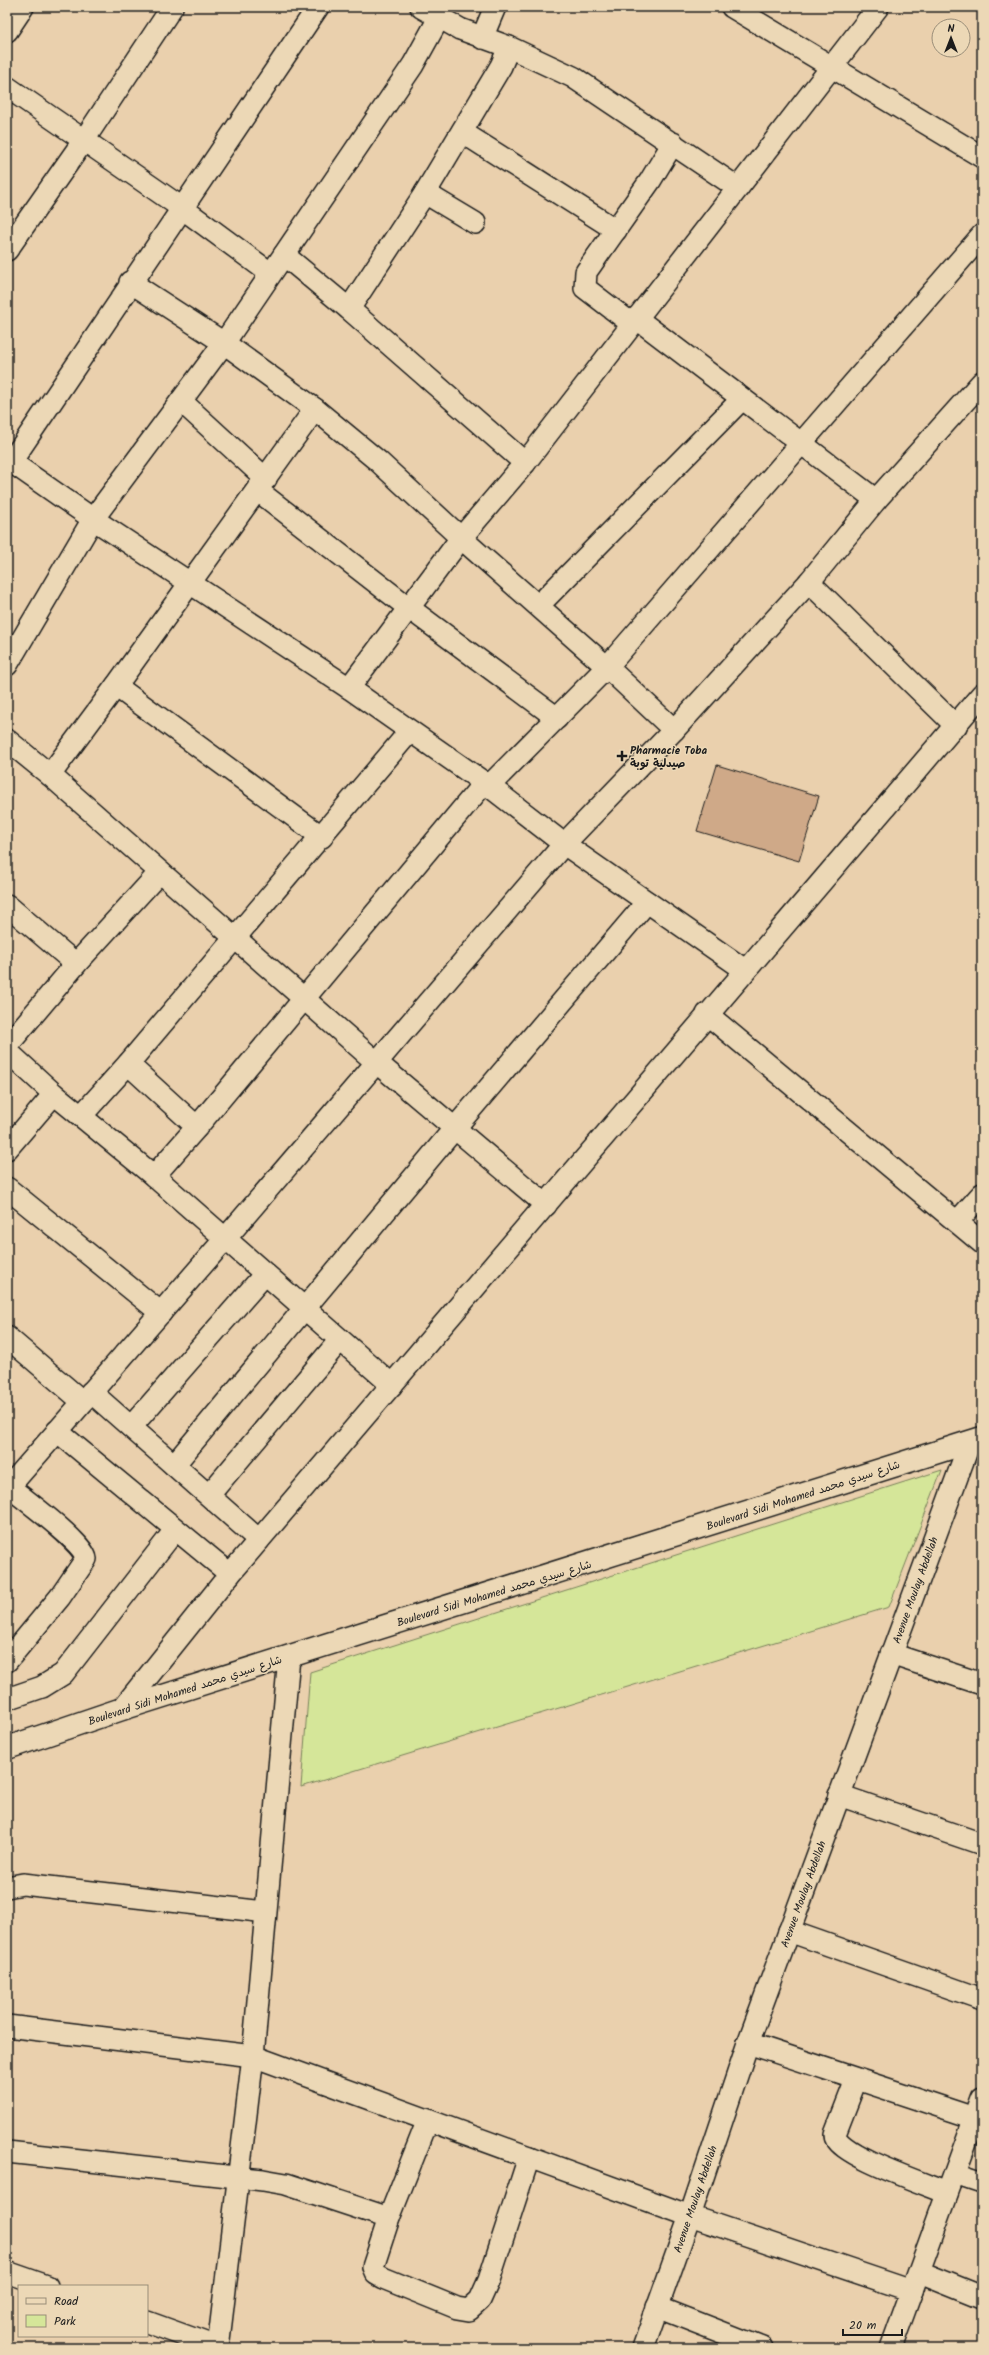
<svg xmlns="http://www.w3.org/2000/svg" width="989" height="2355" viewBox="0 0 989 2355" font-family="Kalam,'Playpen Sans Arabic',sans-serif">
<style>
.green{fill:#d5e699;stroke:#78815a}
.building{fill:#cfa988;stroke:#1c1c1c}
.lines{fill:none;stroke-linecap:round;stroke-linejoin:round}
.minor-casing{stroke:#1c1c1c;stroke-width:24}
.major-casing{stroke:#1c1c1c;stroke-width:25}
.minor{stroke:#ecd8b6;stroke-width:21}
.major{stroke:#ecd8b6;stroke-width:22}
.poi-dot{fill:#1c1c1c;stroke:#ecd8b6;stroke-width:1.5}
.labels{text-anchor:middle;stroke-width:3;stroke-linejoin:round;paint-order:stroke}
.poi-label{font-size:11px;font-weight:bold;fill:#1c1c1c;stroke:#ecd8b6;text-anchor:start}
.street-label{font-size:11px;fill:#1c1c1c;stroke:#ecd8b6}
</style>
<rect width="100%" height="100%" fill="#ead0ad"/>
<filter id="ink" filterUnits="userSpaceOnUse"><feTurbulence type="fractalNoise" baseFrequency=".025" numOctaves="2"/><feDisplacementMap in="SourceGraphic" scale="8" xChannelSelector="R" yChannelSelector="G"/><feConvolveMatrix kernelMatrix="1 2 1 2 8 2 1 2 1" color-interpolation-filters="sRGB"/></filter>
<g filter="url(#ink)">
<!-- green -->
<polygon class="green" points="942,1470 889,1607 301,1787 310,1672"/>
<!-- building -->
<polygon class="building" points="717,765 819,796 799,861 697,831"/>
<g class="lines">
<defs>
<g id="minor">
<polyline points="421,7 460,29 509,47 573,77 738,188"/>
<polyline points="732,7 982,157"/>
<polyline points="7,31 23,7"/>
<polyline points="482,38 495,7"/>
<polyline points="7,87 182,208 270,273"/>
<polyline points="462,132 616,230"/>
<polyline points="425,193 475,223"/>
<polyline points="7,250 84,140 172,7"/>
<polyline points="284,255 349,309 525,463"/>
<polyline points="130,282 224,343 315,409 378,461 461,538 607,667 674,730"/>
<polyline points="349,309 425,193 501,66 509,47"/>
<polyline points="636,318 876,500"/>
<polyline points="632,324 585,288 586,272 650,181 673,143"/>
<polyline points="181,401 266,479"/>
<polyline points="7,459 93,519 349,688 489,786 564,844 745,970"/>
<polyline points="11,462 318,7"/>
<polyline points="257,490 409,608 557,718"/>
<polyline points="809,582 956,726"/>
<polyline points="539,605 741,400"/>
<polyline points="7,665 93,519 224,343 413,65 439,18"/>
<polyline points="116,686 322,837"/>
<polyline points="349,688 461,538 525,463 878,7"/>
<polyline points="7,740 50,775 376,1062 546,1205"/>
<polyline points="50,775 116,686 315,409"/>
<polyline points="489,786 607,667 982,235"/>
<polyline points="7,905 76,964"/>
<polyline points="707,1014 982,1243"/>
<polyline points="7,1046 76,964 160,872"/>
<polyline points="7,1051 54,1094 154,1176 392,1385"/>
<polyline points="128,1064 197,1127 154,1176"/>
<polyline points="82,1115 128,1064 410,731"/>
<polyline points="197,1127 484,783"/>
<polyline points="7,1149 54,1094"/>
<polyline points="7,1188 161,1313"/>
<polyline points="957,1222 982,1194"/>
<polyline points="7,1337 83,1402"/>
<polyline points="91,1392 259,1540"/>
<polyline points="131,1427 265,1274"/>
<polyline points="57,1431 230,1574"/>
<polyline points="174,1465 454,1129 647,902"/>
<polyline points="7,1489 225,1239 564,844 674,730 809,582 876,500 982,382"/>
<polyline points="209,1495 340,1340"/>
<polyline points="891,1654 982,1684"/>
<path d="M7 1661 60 1597 86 1559C85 1544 23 1498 9 1487"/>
<polyline points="7,1699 42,1687 63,1674 175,1530"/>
<polyline points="122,1709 230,1574 982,694"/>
<polyline points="839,1795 982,1844"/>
<polyline points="7,1887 23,1884 265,1912"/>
<polyline points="789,1931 982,1999"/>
<polyline points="7,2026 253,2056 690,2216 912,2291"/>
<polyline points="748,2043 975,2118"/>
<path d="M856 2080 835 2134C834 2154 929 2185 947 2193"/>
<polyline points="428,2120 389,2218 373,2267 376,2274 383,2278 457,2308 469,2310 480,2300 489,2280 529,2157"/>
<polyline points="7,2152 263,2180 286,2184 389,2218"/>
<polyline points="955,2174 982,2183"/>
<polyline points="7,2272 47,2286"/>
<polyline points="920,2272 982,2297"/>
<polyline points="657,2307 762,2348"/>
<polyline points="147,2322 219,2348"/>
<polyline points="218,2348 253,2056 289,1657"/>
<polyline points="643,2348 690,2216 748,2043 970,1442"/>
<polyline points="891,2348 982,2098"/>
</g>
<polyline id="major" points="7,1748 122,1709 982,1438"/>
</defs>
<!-- minor casing -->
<use href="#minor" class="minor-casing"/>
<!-- major casing -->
<use href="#major" class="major-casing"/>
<!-- minor -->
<use href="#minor" class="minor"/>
<!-- major -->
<use href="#major" class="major"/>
</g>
</g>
<!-- markers -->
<path class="poi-dot" d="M620 750h4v4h4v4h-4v4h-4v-4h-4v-4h4z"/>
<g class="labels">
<!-- poi labels -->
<g class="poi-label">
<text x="630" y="754">Pharmacie Toba<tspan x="630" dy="13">صيدلية توبة</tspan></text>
</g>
<!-- street labels -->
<g class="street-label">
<text transform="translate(803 1495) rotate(-18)" y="4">Boulevard Sidi Mohamed شارع سيدي محمد</text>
<text transform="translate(915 1590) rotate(-70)" y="4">Avenue Moulay Abdellah</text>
<text transform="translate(494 1593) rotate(-17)" y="4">Boulevard Sidi Mohamed شارع سيدي محمد</text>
<text transform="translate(185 1690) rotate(-18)" y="4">Boulevard Sidi Mohamed شارع سيدي محمد</text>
<text transform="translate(803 1894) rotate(-70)" y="4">Avenue Moulay Abdellah</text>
<text transform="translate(695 2199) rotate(-71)" y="4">Avenue Moulay Abdellah</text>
</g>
</g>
<!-- margin -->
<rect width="989" height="2355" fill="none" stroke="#ecd8b6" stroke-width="24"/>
<rect x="12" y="12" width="965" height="2331" fill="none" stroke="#1c1c1c" stroke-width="1.5" filter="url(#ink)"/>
<!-- legend -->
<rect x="18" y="2285" width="130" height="52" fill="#ecd8b6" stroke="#998d78"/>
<rect x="26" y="2298" width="20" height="6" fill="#ecd8b6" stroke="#998d78"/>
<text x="54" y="2305" font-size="12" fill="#1c1c1c">Road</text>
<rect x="26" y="2315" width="20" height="12" fill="#d5e699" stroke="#998d78"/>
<text x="54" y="2325" font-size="12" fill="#1c1c1c">Park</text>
<!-- north arrow -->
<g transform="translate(951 38)"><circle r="19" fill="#ecd8b6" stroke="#998d78"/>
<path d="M0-3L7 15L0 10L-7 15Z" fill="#1c1c1c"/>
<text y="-6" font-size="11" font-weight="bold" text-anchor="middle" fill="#1c1c1c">N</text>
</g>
<!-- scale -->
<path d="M843 2329v6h59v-6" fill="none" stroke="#1c1c1c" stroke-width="2"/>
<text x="849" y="2329" font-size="12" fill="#1c1c1c" stroke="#ecd8b6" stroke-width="3" paint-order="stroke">20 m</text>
</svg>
